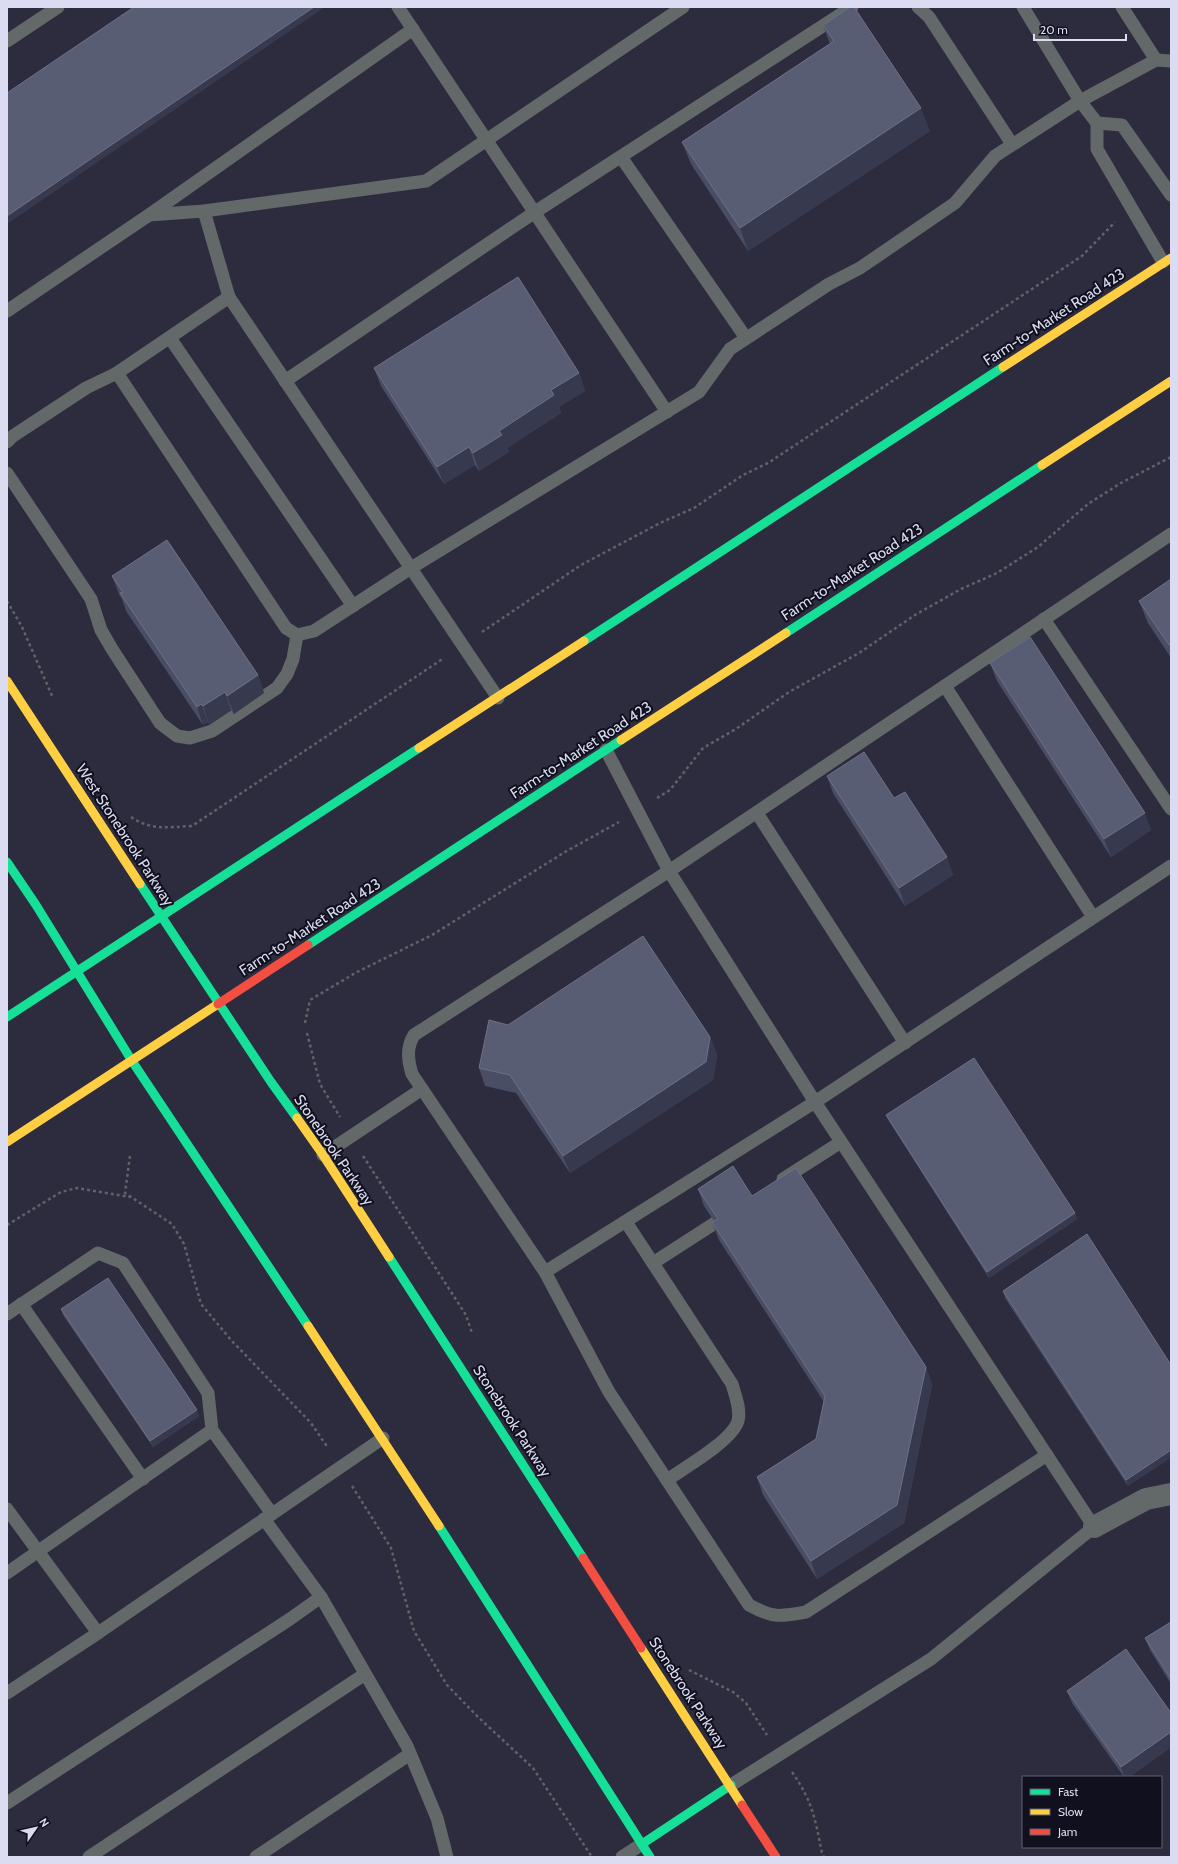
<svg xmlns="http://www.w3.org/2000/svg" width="1178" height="1864" viewBox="0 0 1178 1864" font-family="Cabin,sans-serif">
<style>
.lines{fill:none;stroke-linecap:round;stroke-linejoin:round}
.path{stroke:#5f6266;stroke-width:2.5;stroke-dasharray:3 3;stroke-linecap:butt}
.lane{stroke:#636868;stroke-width:13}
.street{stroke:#636868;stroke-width:22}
.fast{stroke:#16e098;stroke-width:9}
.slow{stroke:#ffcf43;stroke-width:9}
.jam{stroke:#f24e42;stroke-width:9}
.wall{fill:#494e64}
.shaded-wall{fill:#373a4e}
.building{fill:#595d73;stroke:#6d7187}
.labels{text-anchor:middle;stroke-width:4;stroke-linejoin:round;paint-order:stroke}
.street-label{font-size:15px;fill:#dbdcf1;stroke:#10101e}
</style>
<rect width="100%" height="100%" fill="#2d2c3e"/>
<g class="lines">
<!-- path -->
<g class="path">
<polyline points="7,601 22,627 53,698"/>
<polyline points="482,632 581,565 660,523 694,508 743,475 768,463 1082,256 1115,222"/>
<polyline points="657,798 670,790 703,748 736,729 789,692 859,653 915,615 961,589 997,573 1038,547 1088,504 1121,483 1171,457"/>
<path d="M131 817C152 831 168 827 192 826L444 658"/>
<polyline points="305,1023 310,1000 357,972 432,935 565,852 619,822"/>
<polyline points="307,1033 320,1084 340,1117"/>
<polyline points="130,1156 125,1193 172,1224 184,1244 201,1304 231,1340 311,1423 328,1448"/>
<polyline points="363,1156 466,1315 472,1333"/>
<polyline points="7,1225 61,1192 77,1188 130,1197"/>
<polyline points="352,1486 391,1548 414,1631 447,1685 477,1716 533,1768 592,1857"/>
<polyline points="689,1670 733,1692 746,1703 767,1735"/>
<path d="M792 1772C813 1802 815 1819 822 1853L824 1857"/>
</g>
<!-- lane -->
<g class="lane">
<polyline points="398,7 667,412"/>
<polyline points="918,7 929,17 1012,144"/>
<polyline points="1023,7 1080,101 1097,123 1097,149 1163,262"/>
<polyline points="1122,7 1156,60"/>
<polyline points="7,41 58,7"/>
<polyline points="1097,123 1122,125 1171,195"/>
<polyline points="621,157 746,338"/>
<polyline points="204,211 229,297 498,698"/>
<polyline points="149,215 204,211 426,181 683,7"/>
<polyline points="229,297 117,373 286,628 297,635 314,631 411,568 699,392 730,349 829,284 860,268 955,203 995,156 1080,101 1156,60 1171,61"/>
<polyline points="7,311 149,215 413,29"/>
<polyline points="170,338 353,606"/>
<polyline points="285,381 535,212 852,7"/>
<polyline points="7,442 13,436 86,388 117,373"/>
<polyline points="7,473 91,599 101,630 112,649 160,723 177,736 190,738 212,731 277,688 287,674 293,659 297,635"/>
<polyline points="1044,619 1171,809"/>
<polyline points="945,686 1093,917"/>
<polyline points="606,750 669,871 815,1102 1094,1527 931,1659 731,1785"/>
<polyline points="757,813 905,1043"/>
<polyline points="323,1155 422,1089"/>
<polyline points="783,1179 841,1142"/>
<path d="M626 1222 732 1384C735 1395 741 1409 738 1421 732 1441 684 1468 667 1480"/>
<polyline points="653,1263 715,1223"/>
<polyline points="545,1272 815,1102 1171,866"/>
<polyline points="21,1304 143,1479"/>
<polyline points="7,1314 98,1253 123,1263 208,1393 212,1430 272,1514"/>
<path d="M1047 1455 806 1612C779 1617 773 1618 749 1605L609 1392 545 1272 412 1074C408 1060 406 1048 414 1035L669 871 1171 534"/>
<polyline points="7,1509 98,1633 383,1438"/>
<polyline points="7,1573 212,1430"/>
<polyline points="321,1597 407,1746 437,1818 447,1857"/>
<polyline points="7,1693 98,1633"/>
<polyline points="7,1803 290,1619 321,1597 264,1519"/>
<polyline points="89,1857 365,1674"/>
<polyline points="256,1857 410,1754"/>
<polyline points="622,1857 642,1844"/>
</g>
<!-- street -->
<polyline class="street" points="1094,1527 1146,1499 1171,1494"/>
<!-- fast -->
<g class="fast">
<polyline points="786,633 1042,465"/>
<polyline points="584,641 1003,367"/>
<polyline points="7,862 36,905 132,1061 308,1326"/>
<polyline points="140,884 271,1082 297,1118"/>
<polyline points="308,945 621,740"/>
<polyline points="7,1017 419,748"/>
<polyline points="389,1257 583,1558"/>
<polyline points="439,1526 650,1857"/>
<polyline points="642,1844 731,1785"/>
</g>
<!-- slow -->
<g class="slow">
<polyline points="1003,367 1171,258"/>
<polyline points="1042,465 1171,381"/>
<polyline points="7,681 140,884"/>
<polyline points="621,740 786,633"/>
<polyline points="419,748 584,641"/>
<polyline points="297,1118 323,1155 389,1257"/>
<polyline points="7,1142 218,1004"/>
<polyline points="308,1326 439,1526"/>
<polyline points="641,1648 742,1805"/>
</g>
<!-- jam -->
<g class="jam">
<polyline points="218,1004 308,945"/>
<polyline points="583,1558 641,1648"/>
<polyline points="742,1805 776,1857"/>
</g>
</g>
<!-- wall -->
<g class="wall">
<polygon points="823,25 930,131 748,251 691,164 682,142 830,44"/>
<polygon points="374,368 579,373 585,391 559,407 561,413 507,448 509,452 479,471 475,465 444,484 381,386"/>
<polygon points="112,576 258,675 264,693 234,714 231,710 209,724 208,722 203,725 126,611 122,599 119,594"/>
<polygon points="1171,579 1171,658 1148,623 1139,601"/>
<polygon points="990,663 1151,830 1111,857 997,681"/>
<polygon points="827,776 894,798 953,875 905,906 833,793"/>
<polygon points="508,1025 710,1037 717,1055 713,1080 570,1173 516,1093 485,1086 479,1068"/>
<polygon points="886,1115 1075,1213 1077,1219 989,1278 889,1121"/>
<polygon points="698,1189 752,1196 926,1367 932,1385 904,1523 817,1579 763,1495 757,1477 816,1439 824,1402 719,1240 712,1222 714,1221 704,1206"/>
<polygon points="1087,1234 1128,1486 1005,1298 1003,1291"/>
<polygon points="61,1309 199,1416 153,1447 63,1315"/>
<polygon points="1171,1622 1171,1684 1150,1650 1145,1638"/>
<polygon points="1067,1691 1171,1713 1171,1747 1129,1777 1124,1777 1072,1703"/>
</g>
<!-- shaded-wall -->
<g class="shaded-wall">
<polygon points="314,7 325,7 7,224 7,216"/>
<polygon points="921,108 930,131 748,251 740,228"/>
<polygon points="579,373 585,391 559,407 561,413 507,448 509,452 479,471 473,453 499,431 551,390"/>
<polygon points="469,447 475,465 444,484 437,467"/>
<polygon points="258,675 264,693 234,714 227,696"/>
<polygon points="225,692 231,710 209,724 203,706"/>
<polygon points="201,704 208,722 203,725 197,707"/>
<polygon points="1145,813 1151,830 1111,857 1104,839"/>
<polygon points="947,857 953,875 905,906 899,888"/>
<polygon points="710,1037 717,1055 713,1080 570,1173 563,1156"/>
<polygon points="1075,1213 1077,1219 989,1278 987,1272"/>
<polygon points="926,1367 932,1385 904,1523 817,1579 811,1561"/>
<polygon points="197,1410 199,1416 153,1447 150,1441"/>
<polygon points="1171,1450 1171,1458 1128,1486 1126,1480"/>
<polygon points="1171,1732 1171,1747 1129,1777 1124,1777 1121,1767"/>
</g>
<!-- building -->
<g class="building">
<polygon points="134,7 314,7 7,216 7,93"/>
<polygon points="850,7 854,7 921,108 740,228 682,142 834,41 823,25"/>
<polygon points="518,277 579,373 551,390 554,395 499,431 502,435 473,453 469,447 437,467 374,368"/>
<polygon points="167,540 258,675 227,696 225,692 203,706 201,704 197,707 120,593 123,592 112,576"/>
<polygon points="1171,579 1171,644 1169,645 1139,601"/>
<polygon points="1030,637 1145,813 1104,839 990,663"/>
<polygon points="864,752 894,798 905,792 947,857 899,888 827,776"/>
<polygon points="643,936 710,1037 706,1062 563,1156 510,1075 479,1068 489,1020 508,1025"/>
<polygon points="974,1058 1075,1213 987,1272 886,1115"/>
<polygon points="733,1166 752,1196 796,1168 926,1367 897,1505 811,1561 757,1477 816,1439 825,1396 712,1222 718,1219 698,1189"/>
<polygon points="1087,1234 1171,1365 1171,1450 1126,1480 1003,1291"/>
<polygon points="108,1278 197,1410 150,1441 61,1309"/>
<polygon points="1171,1622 1171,1679 1145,1638"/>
<polygon points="1126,1649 1171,1713 1171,1732 1121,1767 1067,1691"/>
</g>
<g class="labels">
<!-- street labels -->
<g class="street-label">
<text transform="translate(1054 317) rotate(-33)" y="5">Farm-to-Market Road 423</text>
<text transform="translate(852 572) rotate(-33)" y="5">Farm-to-Market Road 423</text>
<text transform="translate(581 750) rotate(-33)" y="5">Farm-to-Market Road 423</text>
<text transform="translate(125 835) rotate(57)" y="5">West Stonebrook Parkway</text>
<text transform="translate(310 927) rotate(-33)" y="5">Farm-to-Market Road 423</text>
<text transform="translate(334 1150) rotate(56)" y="5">Stonebrook Parkway</text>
<text transform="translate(512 1421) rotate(57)" y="5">Stonebrook Parkway</text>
<text transform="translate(688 1693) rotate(57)" y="5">Stonebrook Parkway</text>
</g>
</g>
<!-- border -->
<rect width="1178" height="1864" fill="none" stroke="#dbdcf1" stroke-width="16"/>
<!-- legend -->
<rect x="1022" y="1776" width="140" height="72" fill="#10101e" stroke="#616272"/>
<rect x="1030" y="1789" width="20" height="6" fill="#16e098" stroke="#616272"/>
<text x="1058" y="1796" font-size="12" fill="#dbdcf1">Fast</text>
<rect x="1030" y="1809" width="20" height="6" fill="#ffcf43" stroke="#616272"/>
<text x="1058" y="1816" font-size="12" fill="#dbdcf1">Slow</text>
<rect x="1030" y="1829" width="20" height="6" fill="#f24e42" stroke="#616272"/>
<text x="1058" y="1836" font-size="12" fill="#dbdcf1">Jam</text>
<!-- north arrow -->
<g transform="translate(36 1828) rotate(56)" stroke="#10101e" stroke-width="3" paint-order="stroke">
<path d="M0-3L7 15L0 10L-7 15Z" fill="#dbdcf1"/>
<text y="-6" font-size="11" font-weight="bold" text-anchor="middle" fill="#dbdcf1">N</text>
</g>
<!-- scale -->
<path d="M1034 34v6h92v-6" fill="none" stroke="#dbdcf1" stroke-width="2"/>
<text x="1040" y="34" font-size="12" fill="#dbdcf1" stroke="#10101e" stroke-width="3" paint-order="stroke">20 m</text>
</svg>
